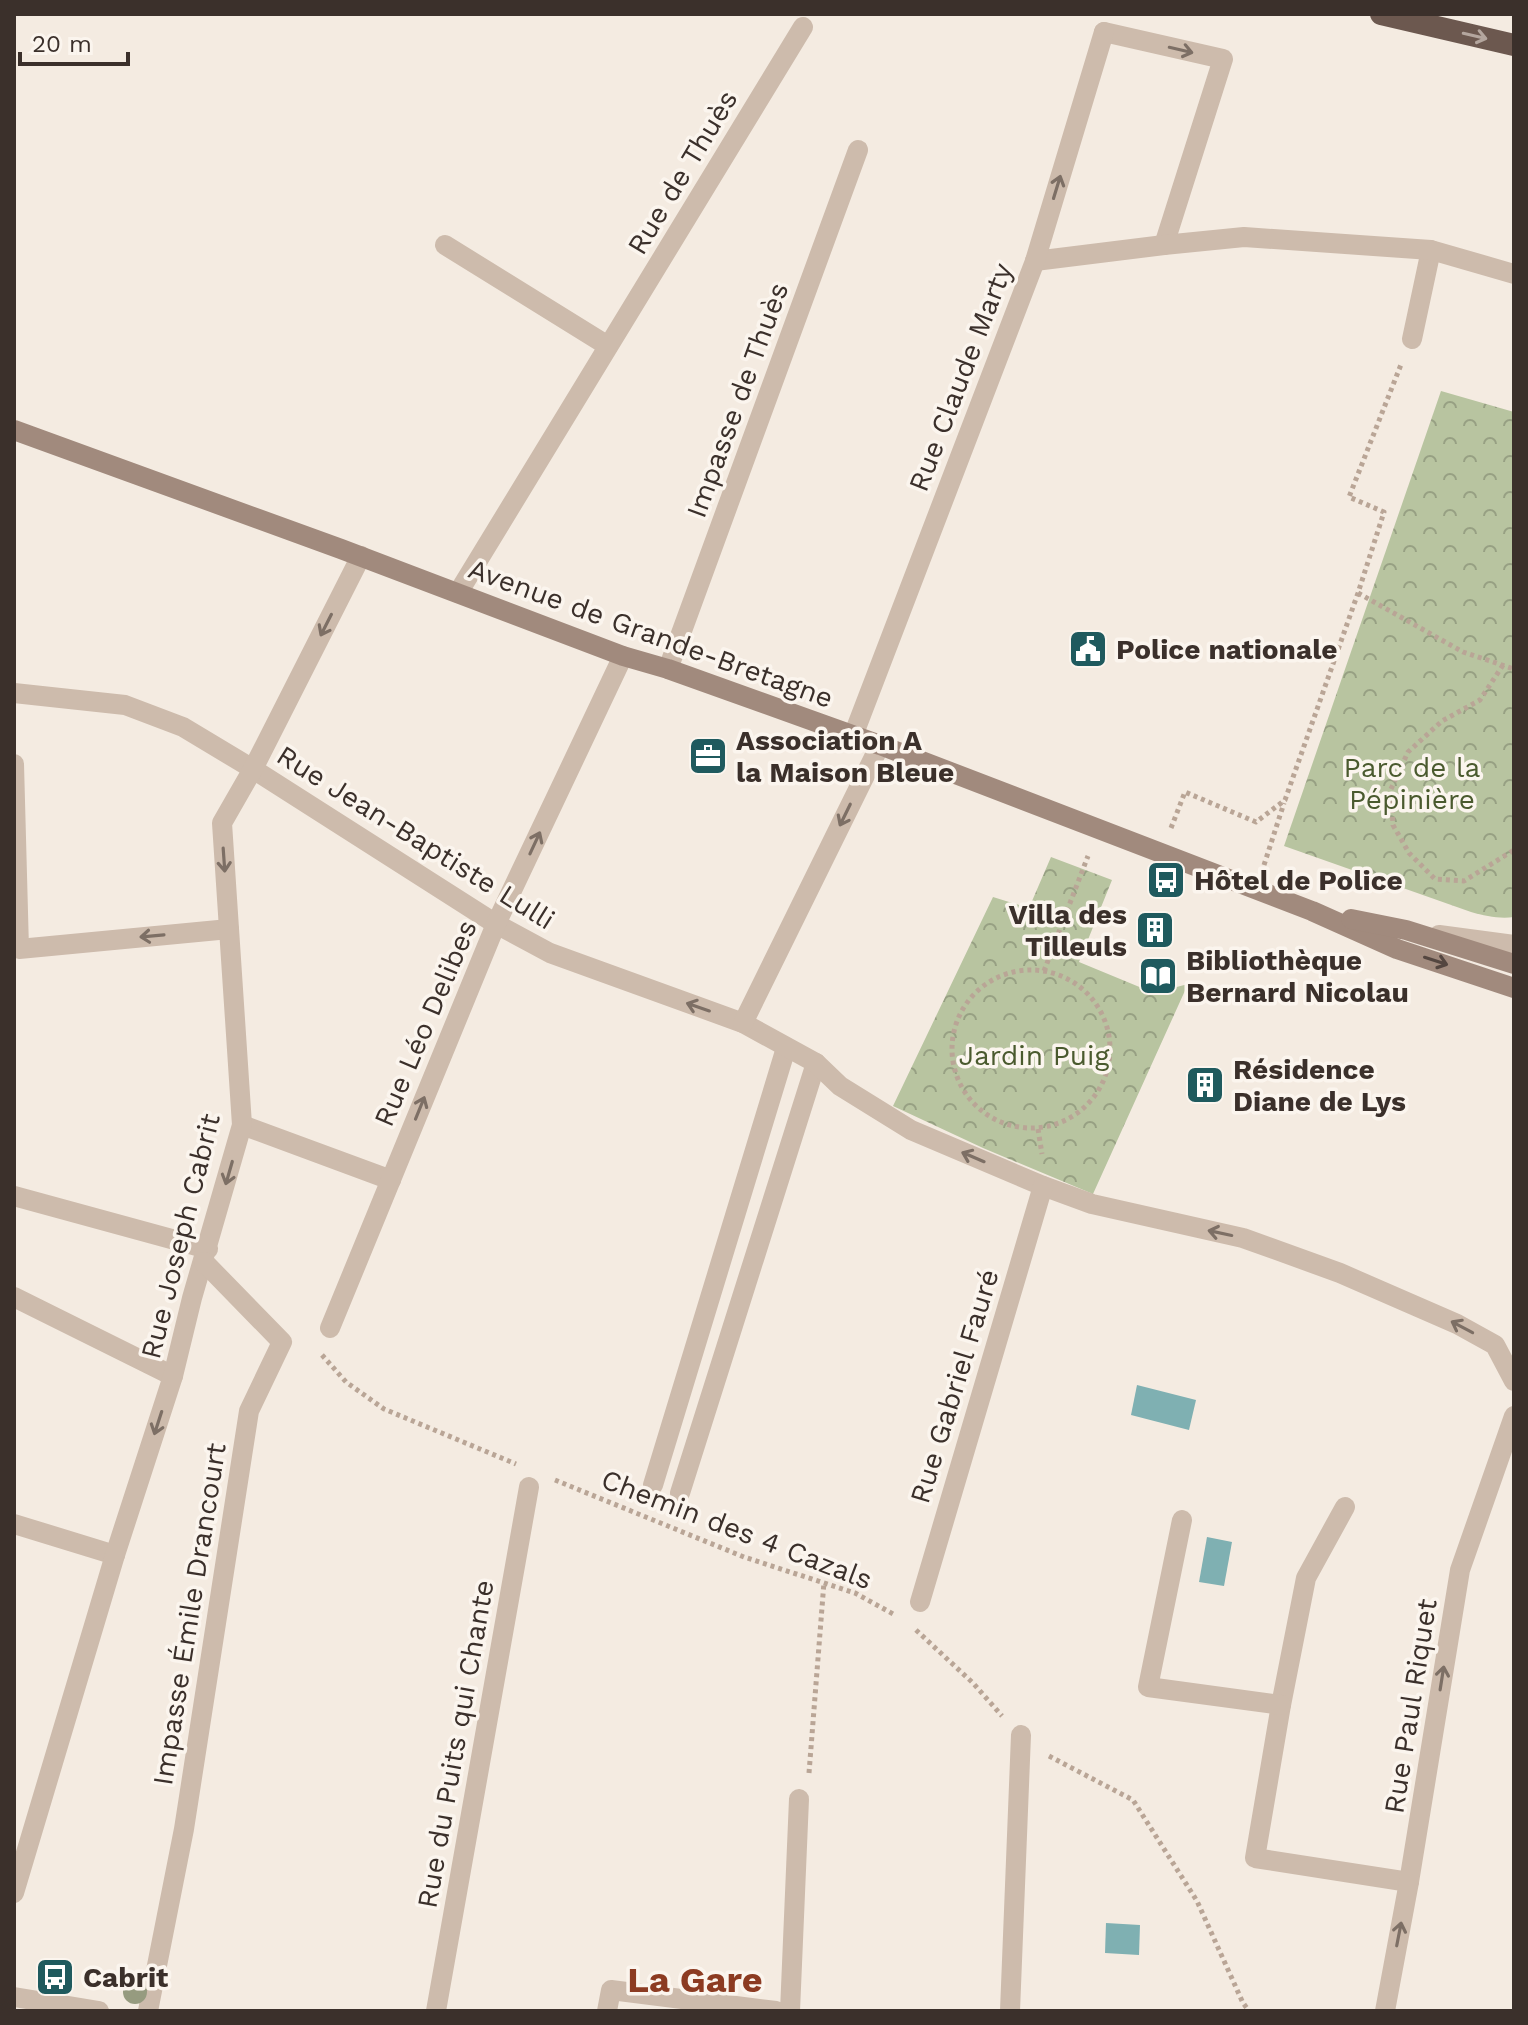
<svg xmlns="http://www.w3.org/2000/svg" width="1528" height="2025" viewBox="0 0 1528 2025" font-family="'Work Sans',sans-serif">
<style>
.park{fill:url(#park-crowns)}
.water{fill:#7fb0b2}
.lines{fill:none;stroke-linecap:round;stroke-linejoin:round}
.path{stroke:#b9a596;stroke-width:5;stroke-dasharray:4 4;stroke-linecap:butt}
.service{stroke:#cdbbac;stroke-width:20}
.pedestrian{stroke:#cdbbac;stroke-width:20}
.minor{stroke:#cdbbac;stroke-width:20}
.tertiary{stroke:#cdbbac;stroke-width:20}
.secondary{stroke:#a18a7d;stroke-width:20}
.trunk{stroke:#6c584f;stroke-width:22}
.tree{fill:#969b7f}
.oneway{stroke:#b4a69e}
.oneway2{stroke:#7d6f65}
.oneway3{stroke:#544640}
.labels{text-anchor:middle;stroke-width:7;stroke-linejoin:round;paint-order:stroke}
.street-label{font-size:28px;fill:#3b302b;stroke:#fbf5ee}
.poi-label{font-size:28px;font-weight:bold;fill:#3b302b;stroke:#fbf5ee;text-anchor:start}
.park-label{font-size:28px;fill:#4a5a2e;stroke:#fbf5ee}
.district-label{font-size:36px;font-weight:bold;fill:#8c3b22;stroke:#fbf5ee}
</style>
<defs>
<pattern id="park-crowns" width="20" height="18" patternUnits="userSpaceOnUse" patternTransform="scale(2)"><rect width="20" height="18" fill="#b8c4a0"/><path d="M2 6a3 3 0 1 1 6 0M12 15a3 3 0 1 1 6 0" fill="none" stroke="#97a083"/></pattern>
</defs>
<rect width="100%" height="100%" fill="#f4ebe1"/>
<!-- park -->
<g class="park">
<path d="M1441 391 1514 412V917C1499 919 1486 916 1471 912L1284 846Z"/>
<polygon points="1051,857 1112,880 1079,962 1154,993 1188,984 1093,1194 983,1148 893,1106 993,897 1029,908"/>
</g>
<!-- water -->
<g class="water">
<polygon points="1137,1385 1196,1400 1189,1430 1131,1415"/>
<polygon points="1207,1537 1232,1542 1224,1586 1199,1582"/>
<polygon points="1106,1923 1140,1925 1139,1955 1105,1953"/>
</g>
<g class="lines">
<!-- path -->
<g class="path">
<polyline points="1358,593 1463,652 1514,669"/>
<polyline points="1503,665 1480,700 1442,721 1408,752 1391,789 1393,825 1409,853 1435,879 1464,881 1514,850"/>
<polyline points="1171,828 1185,792 1256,822 1285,800 1358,593 1384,512 1349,497 1402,362"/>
<polyline points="1264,865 1284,803"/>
<circle cx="1031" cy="1049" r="79"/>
<polyline points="1044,971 1088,856"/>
<polyline points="1038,1129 1042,1154"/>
<polyline points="322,1355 346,1382 384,1409 516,1464"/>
<polyline points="555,1480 744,1557 855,1593 895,1615"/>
<polyline points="916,1630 973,1683 1002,1716"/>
<polyline points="1049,1756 1133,1800 1197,1901 1243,2003 1249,2011"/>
<polyline points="809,1773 824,1582"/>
</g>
<!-- service -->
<g class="service">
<polyline points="1104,32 1223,59 1164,245"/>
<polyline points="1412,339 1431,250"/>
<polyline points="653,1485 786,1048"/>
<polyline points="680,1493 816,1063"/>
</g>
<!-- pedestrian -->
<polyline class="pedestrian" points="1010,2011 1021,1735"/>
<!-- minor -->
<g class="minor">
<polyline points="445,245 608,346"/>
<polyline points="1035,261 1164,245 1244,237 1431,250 1514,274"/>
<polyline points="458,593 803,27"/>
<polyline points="668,669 858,150"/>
<polyline points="14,693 125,705 183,727 253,769 496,924 550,953 743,1023 816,1063 840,1086 911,1130 1043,1186 1092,1204 1243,1238 1340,1273 1457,1324 1495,1345 1514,1381"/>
<polyline points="853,736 1035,261 1104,32"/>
<polyline points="14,764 19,949 229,929"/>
<polyline points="743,1023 880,745"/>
<polyline points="242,1125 391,1180"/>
<polyline points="14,1196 208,1249"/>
<polyline points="14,1297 173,1376"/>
<polyline points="330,1328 496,924 623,656"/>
<polyline points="1345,1507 1306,1578 1281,1705 1255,1858 1409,1882"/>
<polyline points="1182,1520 1148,1687 1281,1705"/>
<polyline points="14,1524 115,1555"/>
<polyline points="920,1602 1043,1186"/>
<polyline points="14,1893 115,1555 173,1376 192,1298 242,1125 222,823 253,769 361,556"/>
<polyline points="148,2011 184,1829 249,1411 282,1342 204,1262"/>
<polyline points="436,2011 529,1487"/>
<polyline points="607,2011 611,1990 776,2011"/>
<polyline points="790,2011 799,1799"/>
<polyline points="1385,2011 1409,1882 1460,1570 1514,1416"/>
</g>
<!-- tertiary -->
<g class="tertiary">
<polyline points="1439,935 1514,945"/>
<polyline points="14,1997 99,2011"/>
</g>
<!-- secondary -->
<g class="secondary">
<polyline points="14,430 341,549 623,656 668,669 880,745 1312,911 1397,949 1514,988"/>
<polyline points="1351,919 1406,930 1514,964"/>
</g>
<!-- trunk -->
<polyline class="trunk" points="1381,14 1514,45"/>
</g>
<!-- trees -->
<circle class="tree" cx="135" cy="1992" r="12"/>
<!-- one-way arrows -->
<defs><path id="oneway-shaft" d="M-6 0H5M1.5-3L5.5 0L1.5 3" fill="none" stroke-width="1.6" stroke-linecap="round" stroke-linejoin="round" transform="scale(2)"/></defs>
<use class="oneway" href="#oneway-shaft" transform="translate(1475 36) rotate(13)"/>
<g class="oneway2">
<use href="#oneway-shaft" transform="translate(1181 50) rotate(13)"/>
<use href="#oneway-shaft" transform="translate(1057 187) rotate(-73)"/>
<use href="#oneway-shaft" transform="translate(326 625) rotate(117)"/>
<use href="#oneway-shaft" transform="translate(845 815) rotate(116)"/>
<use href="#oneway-shaft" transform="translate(535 843) rotate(-65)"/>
<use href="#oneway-shaft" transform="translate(224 860) rotate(86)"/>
<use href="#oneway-shaft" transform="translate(152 936) rotate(175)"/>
<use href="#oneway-shaft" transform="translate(698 1007) rotate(-161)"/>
<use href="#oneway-shaft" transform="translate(420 1108) rotate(-68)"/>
<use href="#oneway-shaft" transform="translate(973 1157) rotate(-157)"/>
<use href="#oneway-shaft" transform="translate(229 1173) rotate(106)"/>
<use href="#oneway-shaft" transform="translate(1220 1233) rotate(-168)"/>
<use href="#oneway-shaft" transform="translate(1462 1327) rotate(-152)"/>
<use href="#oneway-shaft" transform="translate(158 1423) rotate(108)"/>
<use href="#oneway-shaft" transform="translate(1442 1678) rotate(-81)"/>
<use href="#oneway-shaft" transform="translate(1399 1934) rotate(-79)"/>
</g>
<use class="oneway3" href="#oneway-shaft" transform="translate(1436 961) rotate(18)"/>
<!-- icons -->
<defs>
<symbol id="civic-square" viewBox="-11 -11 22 22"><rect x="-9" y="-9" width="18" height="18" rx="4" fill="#1f5a5e" stroke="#fbf5ee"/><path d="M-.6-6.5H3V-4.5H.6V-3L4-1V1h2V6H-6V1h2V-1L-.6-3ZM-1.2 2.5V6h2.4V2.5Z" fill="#fff"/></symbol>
<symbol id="office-square" viewBox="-11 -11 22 22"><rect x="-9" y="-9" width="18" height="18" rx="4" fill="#1f5a5e" stroke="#fbf5ee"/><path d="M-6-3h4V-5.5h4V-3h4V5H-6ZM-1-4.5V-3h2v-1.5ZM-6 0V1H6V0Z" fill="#fff"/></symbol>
<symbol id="bus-square" viewBox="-11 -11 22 22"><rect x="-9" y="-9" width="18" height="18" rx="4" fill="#1f5a5e" stroke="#fbf5ee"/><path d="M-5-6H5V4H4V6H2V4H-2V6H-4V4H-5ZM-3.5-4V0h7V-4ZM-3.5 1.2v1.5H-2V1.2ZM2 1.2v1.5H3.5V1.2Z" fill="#fff"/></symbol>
<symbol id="building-square" viewBox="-11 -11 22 22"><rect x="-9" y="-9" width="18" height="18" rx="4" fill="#1f5a5e" stroke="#fbf5ee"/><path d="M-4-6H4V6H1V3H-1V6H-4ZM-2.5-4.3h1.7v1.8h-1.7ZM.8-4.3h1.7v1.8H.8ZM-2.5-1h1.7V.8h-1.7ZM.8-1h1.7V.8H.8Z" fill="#fff"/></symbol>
<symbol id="library-square" viewBox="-11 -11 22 22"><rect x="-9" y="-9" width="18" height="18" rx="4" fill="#1f5a5e" stroke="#fbf5ee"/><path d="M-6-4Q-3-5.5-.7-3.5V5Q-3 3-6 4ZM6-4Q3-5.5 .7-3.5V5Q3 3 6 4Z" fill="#fff"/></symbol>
</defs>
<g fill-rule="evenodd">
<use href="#civic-square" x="1066" y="627" width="44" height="44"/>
<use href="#office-square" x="686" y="734" width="44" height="44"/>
<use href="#bus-square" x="1144" y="858" width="44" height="44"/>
<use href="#building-square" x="1133" y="908" width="44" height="44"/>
<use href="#library-square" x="1136" y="954" width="44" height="44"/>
<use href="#building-square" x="1183" y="1063" width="44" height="44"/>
<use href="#bus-square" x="33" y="1955" width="44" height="44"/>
</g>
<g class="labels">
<!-- street labels -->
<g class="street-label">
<text transform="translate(682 172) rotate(-59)" y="10">Rue de Thuès</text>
<text transform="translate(960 377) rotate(-69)" y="10">Rue Claude Marty</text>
<text transform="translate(737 400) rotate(-70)" y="10">Impasse de Thuès</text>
<text transform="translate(651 633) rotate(20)" y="10">Avenue de Grande-Bretagne</text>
<text transform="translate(416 837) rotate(32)" y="10">Rue Jean-Baptiste Lulli</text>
<text transform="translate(425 1023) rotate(-67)" y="10">Rue Léo Delibes</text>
<text transform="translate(180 1236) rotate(-76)" y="10">Rue Joseph Cabrit</text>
<text transform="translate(954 1386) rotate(-73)" y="10">Rue Gabriel Fauré</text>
<text transform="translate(737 1529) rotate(21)" y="10">Chemin des 4 Cazals</text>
<text transform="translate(189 1614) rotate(-81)" y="10">Impasse Émile Drancourt</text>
<text transform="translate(1410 1706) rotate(-81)" y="10">Rue Paul Riquet</text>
<text transform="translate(455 1744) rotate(-80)" y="10">Rue du Puits qui Chante</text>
</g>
<!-- poi labels -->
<g class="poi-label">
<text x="1116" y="659">Police nationale</text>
<text x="736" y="750">Association A<tspan x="736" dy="32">la Maison Bleue</tspan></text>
<text x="1194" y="890">Hôtel de Police</text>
<text x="1127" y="924" text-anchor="end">Villa des<tspan x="1127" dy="32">Tilleuls</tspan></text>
<text x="1186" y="970">Bibliothèque<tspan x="1186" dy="32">Bernard Nicolau</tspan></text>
<text x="1233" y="1079">Résidence<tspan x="1233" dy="32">Diane de Lys</tspan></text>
<text x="83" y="1987">Cabrit</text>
</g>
<!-- park labels -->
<g class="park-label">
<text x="1412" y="777">Parc de la<tspan x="1412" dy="32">Pépinière</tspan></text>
<text x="1034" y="1065">Jardin Puig</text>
</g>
<!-- district labels -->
<g class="district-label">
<text x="695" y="1992">La Gare</text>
</g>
</g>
<!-- border -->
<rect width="1528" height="2025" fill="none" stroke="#3b302b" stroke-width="32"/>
<!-- scale -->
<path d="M20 52v12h108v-12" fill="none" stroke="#3b302b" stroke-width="4"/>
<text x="32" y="52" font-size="24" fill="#3b302b" stroke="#fbf5ee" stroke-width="6" paint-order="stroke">20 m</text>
</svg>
